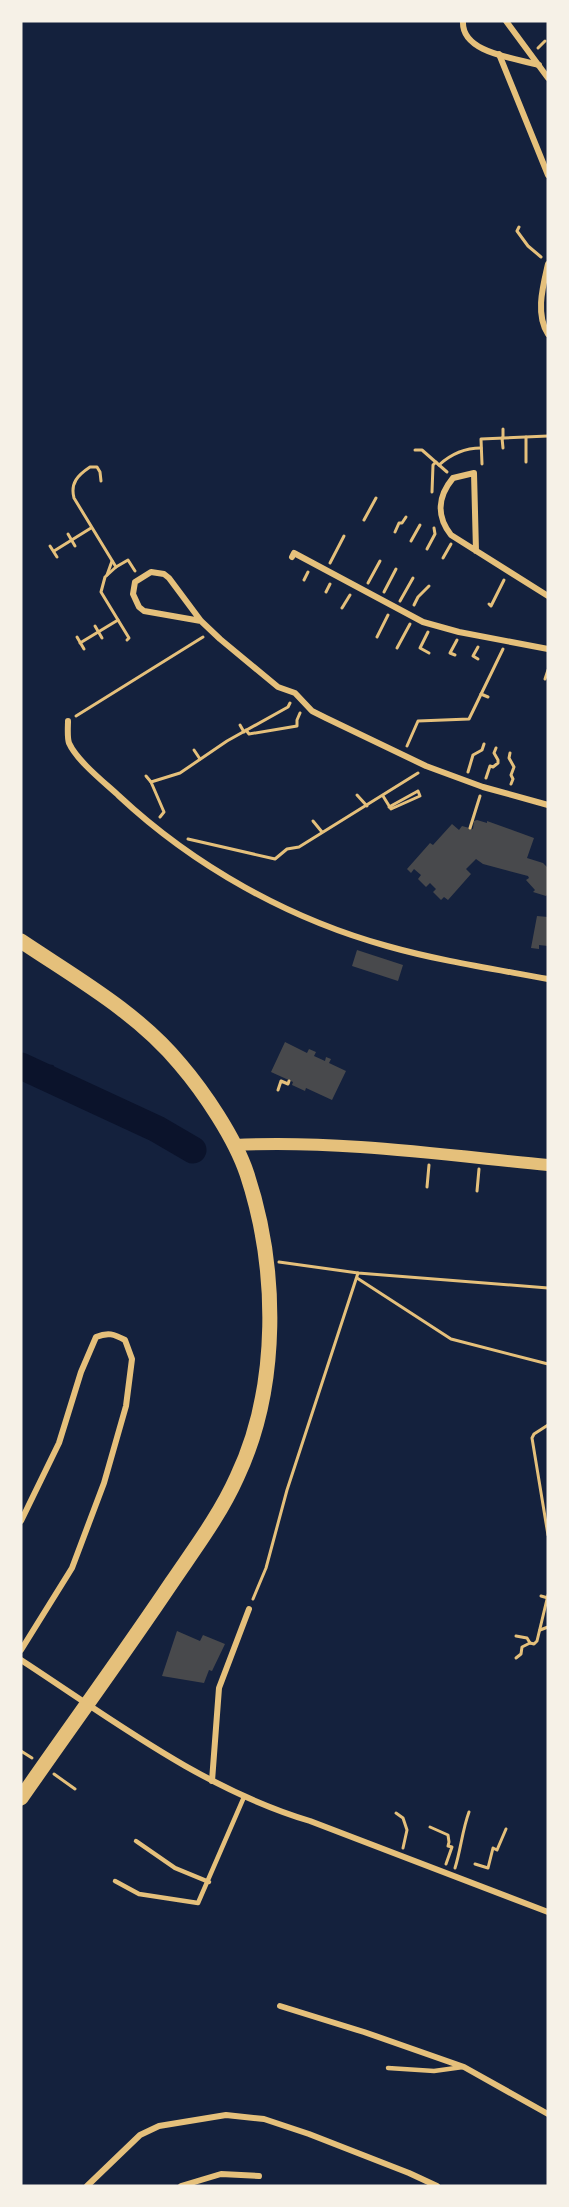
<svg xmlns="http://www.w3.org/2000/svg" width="569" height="2207" viewBox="0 0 569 2207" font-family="'Times New Roman',serif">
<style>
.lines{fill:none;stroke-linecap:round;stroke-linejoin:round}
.stream{stroke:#0b132b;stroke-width:4.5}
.river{stroke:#0b132b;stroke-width:27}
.building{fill:#48494c}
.path{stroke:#e5c07b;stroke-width:3}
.service{stroke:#e5c07b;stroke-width:4.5}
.minor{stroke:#e5c07b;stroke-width:6}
.secondary{stroke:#e5c07b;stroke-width:12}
.primary{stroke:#e5c07b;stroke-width:15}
</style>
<rect width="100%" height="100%" fill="#14213d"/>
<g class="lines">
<!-- stream -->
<polyline class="stream" points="24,1067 52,1067"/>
<!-- river -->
<polyline class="river" points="21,1066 157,1129 193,1150"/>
</g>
<!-- building -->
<g class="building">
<polygon points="477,820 487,823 487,821 534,838 527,858 543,863 548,868 548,894 546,896 533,892 535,890 526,880 529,878 528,876 483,864 476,859 466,869 471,874 448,900 444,897 441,900 433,892 436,889 430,883 426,887 418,879 421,875 414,869 411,873 407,869 430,843 433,845 452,824 459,830 462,826 473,829 474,821"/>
<polygon points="537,916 548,917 548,946 539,945 539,949 531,948"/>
<polygon points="357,950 403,965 398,981 352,966"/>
<polygon points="285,1042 307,1053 309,1049 316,1052 314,1056 325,1061 326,1057 331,1059 329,1063 346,1071 332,1100 306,1088 305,1091 292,1085 293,1082 271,1072"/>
<polygon points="177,1631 200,1641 203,1635 225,1644 212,1671 209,1670 204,1683 162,1676"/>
</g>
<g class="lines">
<!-- path -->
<g class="path">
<polyline points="538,48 545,41"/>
<polyline points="519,227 517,231 528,246 541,257"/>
<polyline points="503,429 503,438"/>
<polyline points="526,437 526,462"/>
<polyline points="502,438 503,448"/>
<polyline points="415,450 422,450 447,472"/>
<polyline points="482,464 481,439 548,436"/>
<path d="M439 465C451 454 465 448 481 448"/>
<path d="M101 481 100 472 97 467H90C78 475 70 483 74 498L116 567 128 560 135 571"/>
<polyline points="432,492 433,465 436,462"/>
<polyline points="364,520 376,498"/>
<polyline points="395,532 399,523 402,523 406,517"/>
<polyline points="68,534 75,546"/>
<polyline points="411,541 420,525"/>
<polyline points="50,546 57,557"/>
<polyline points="427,549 435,534 434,528"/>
<polyline points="54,551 91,528"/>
<polyline points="443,558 451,544"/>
<polyline points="330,563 344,536"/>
<polyline points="116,567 105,577 101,592 129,638 127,640"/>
<polyline points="107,575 112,561"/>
<polyline points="304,580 308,572"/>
<polyline points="368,583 380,561"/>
<polyline points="326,592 330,584"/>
<polyline points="384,592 396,569"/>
<polyline points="400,601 413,578"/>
<polyline points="489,604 491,606 504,580"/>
<polyline points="414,605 418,597 429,586"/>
<polyline points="342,608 350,595"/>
<polyline points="95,626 102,638"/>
<polyline points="428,632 420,648 429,653"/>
<polyline points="77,637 84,649"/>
<polyline points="377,637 388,615"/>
<polyline points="80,643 118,620"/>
<polyline points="478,647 473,656 478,659"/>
<polyline points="397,648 410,624"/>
<polyline points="455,655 450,653 457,640"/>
<polyline points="545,679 548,670"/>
<polyline points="481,694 488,697"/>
<polyline points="76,716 203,637"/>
<polyline points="240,725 244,732"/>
<polyline points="246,730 249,734 297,726 297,720 300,713"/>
<polyline points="407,746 418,721 469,719 503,649"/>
<polyline points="194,750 200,759"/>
<polyline points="510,753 509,758 514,767 511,775 513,779 511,784"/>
<polyline points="468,772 473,755 482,750 484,744"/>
<polyline points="146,776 151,782"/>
<polyline points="486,778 490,766 493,767 498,763 498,760 494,753 496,748"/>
<polyline points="357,795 367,806"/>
<polyline points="383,796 391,809 420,796 418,791 389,807"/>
<polyline points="160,817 164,812 151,782 180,773 227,741 288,707 290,703"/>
<polyline points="313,821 322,832"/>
<polyline points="470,828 480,796"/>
<polyline points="188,839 275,859 287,849 299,847 418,773"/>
<polyline points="278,1090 281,1081 288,1084 289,1081"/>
<polyline points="427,1187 429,1165"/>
<polyline points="477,1191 479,1169"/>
<polyline points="279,1262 358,1273 548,1288"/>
<polyline points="357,1278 451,1339 548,1364"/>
<polyline points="548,1425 534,1434 532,1438 548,1535"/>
<polyline points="541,1596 548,1598"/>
<polyline points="253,1599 266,1568 287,1490 358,1273"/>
<polyline points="540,1630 548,1627"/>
<polyline points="516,1636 527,1638 530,1643"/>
<polyline points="516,1658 521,1654 522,1647 530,1643 534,1644 537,1641 548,1595"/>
<polyline points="21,1751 32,1758"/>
<polyline points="54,1774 75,1789"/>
<polyline points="396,1813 403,1818 407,1830 403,1848"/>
<polyline points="430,1827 448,1835 449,1842 448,1846 452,1847 446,1864"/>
<polyline points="475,1864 488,1868 493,1848 497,1850 506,1829"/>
<path d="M455 1868C461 1849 462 1831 469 1812"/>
</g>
<!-- service -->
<g class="service">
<polyline points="136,1841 175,1868 209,1882"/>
<polyline points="115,1881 139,1894 198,1903 244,1797"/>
<polyline points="388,2068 434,2071 463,2067"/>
</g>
<!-- minor -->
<g class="minor">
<path d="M463 21C461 53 515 58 539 65"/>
<polyline points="506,21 548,78"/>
<polyline points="499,54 548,175"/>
<path d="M548 264C543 286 535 314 548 334"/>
<path d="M476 551 474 473 453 478C438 496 436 516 451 535L548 596"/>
<polyline points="292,557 294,553 423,622 459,632 548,649"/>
<polyline points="201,621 144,611 139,607 133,594 135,582 151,572 164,574 169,578 201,621 220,639 278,687 295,693 312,711 326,718 426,766 483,787 548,805"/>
<path d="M68 721C68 727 67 737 69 743 77 761 105 783 119 796 194 866 289 919 387 946 440 961 494 969 548 979"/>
<path d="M21 1521 59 1443 81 1372 96 1337C108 1332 114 1334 125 1340L132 1359 126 1406 104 1483 72 1568 21 1650"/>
<path d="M21 1660C113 1720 203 1789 310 1821L548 1912"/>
<polyline points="212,1781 219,1688 249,1609"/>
<polyline points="280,2006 364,2032 464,2067 548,2114"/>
<polyline points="87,2186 140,2135 159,2126 226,2115 264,2119 309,2134 409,2173 437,2186"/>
<polyline points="181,2186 221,2174 259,2176"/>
</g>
<!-- secondary -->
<path class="secondary" d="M235 1145C339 1140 444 1155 548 1165"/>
<!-- primary -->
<path class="primary" d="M21 941C76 978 137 1012 180 1064 204 1092 235 1138 247 1174 278 1268 280 1386 237 1477 220 1515 195 1548 172 1582 123 1655 71 1726 21 1798"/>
</g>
<!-- border -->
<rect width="569" height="2207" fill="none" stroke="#f6f1e7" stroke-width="45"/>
</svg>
